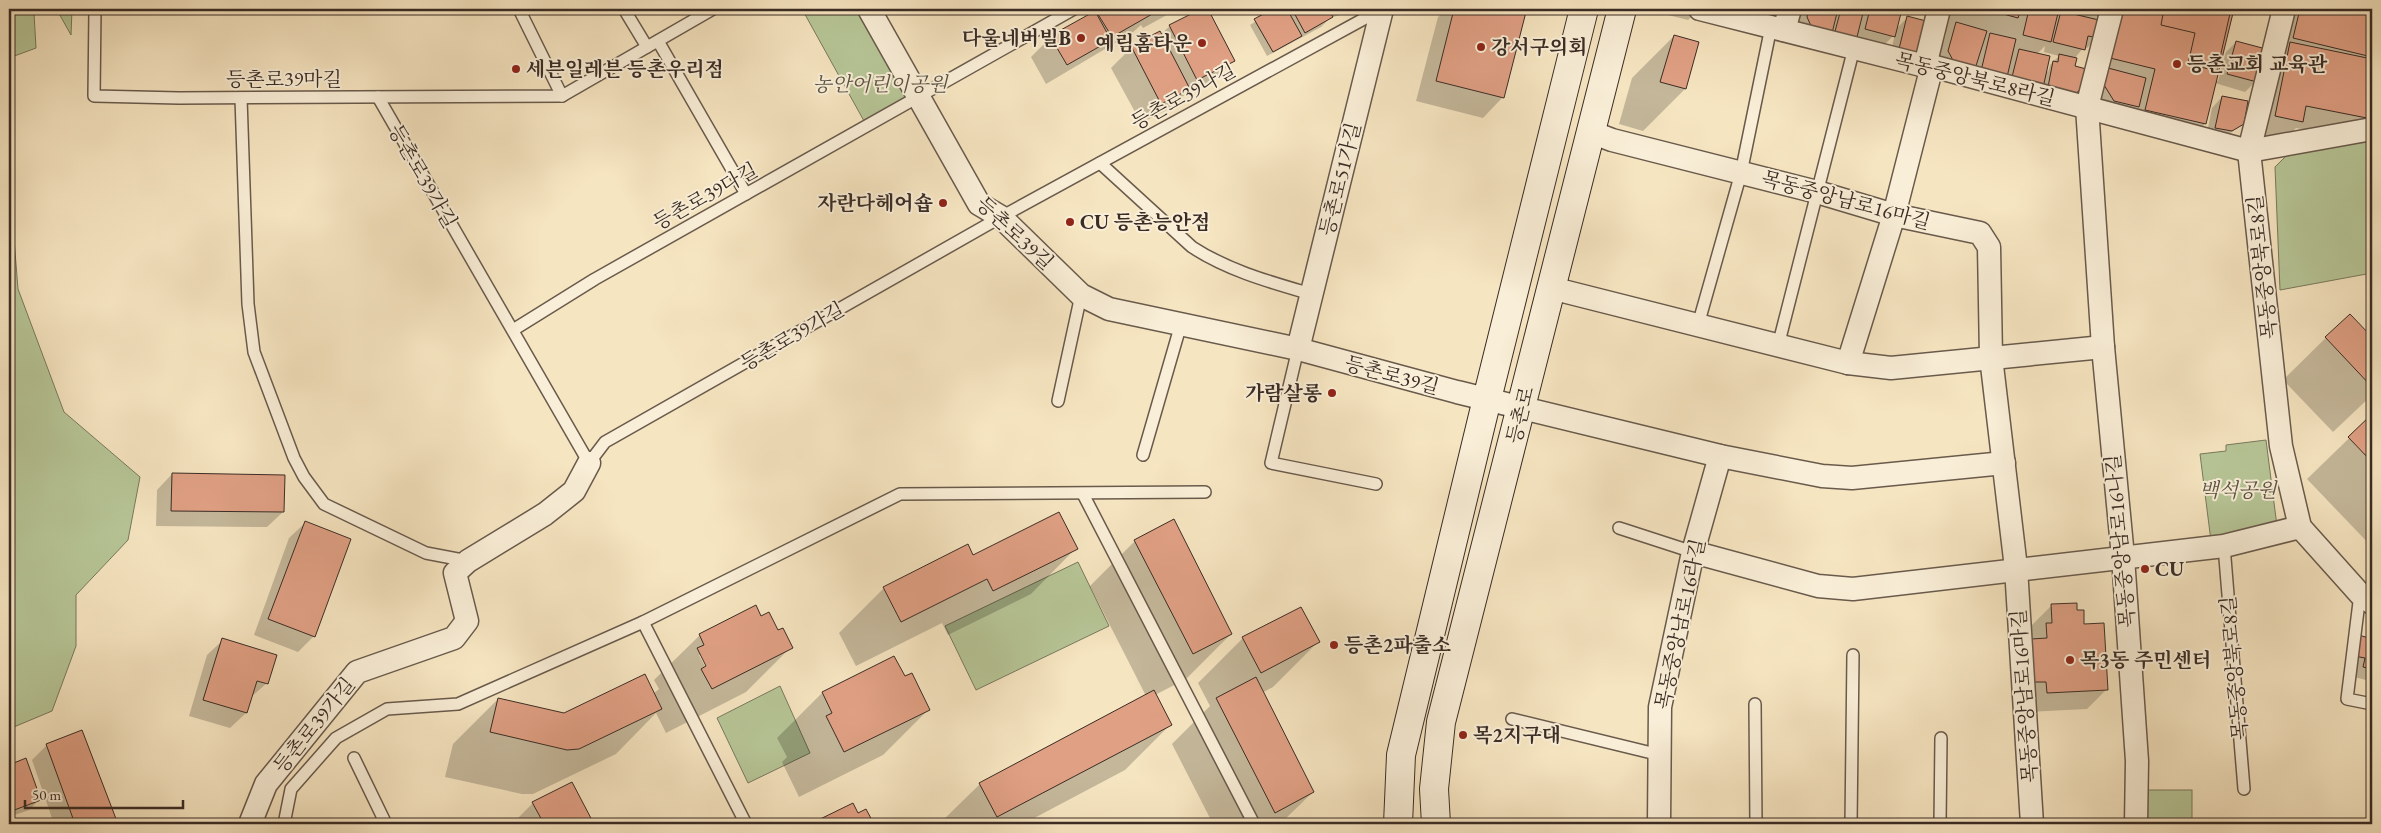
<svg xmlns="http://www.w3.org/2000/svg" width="2381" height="833" viewBox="0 0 2381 833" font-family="'EB Garamond','Noto Serif KR',serif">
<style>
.green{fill:#b7c697;stroke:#78795e}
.shadow{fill:#0003;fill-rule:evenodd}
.building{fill:#e0a084;stroke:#3a2c25}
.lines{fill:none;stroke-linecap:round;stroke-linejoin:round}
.service-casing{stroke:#695a4c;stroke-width:14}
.minor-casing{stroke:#695a4c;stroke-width:25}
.secondary-casing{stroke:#3a2c25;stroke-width:30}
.service{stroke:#f9eed7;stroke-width:11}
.minor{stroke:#f9eed7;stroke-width:22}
.secondary{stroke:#f9eed7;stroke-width:28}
.poi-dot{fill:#8f2418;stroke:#f9eed7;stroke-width:2}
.labels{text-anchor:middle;stroke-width:4;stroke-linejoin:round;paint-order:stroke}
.poi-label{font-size:20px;font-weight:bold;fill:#3a2c25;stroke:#f9eed7;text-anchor:start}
.street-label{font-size:20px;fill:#3a2c25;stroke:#f9eed7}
.park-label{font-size:20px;font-style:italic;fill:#595242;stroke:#f9eed7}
</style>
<rect width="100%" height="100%" fill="#f6e5c1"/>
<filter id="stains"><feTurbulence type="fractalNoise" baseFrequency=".004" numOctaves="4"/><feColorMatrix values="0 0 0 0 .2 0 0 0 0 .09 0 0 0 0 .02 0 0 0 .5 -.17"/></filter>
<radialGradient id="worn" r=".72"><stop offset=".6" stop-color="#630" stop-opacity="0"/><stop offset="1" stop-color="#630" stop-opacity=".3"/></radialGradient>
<!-- green -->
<g class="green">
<polygon points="9,9 72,9 71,35 57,10 34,13 36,48 9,58"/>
<polygon points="802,9 874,9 926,99 869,130"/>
<polygon points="2372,140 2372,273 2280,290 2275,167 2287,155"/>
<polygon points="9,176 18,289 64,412 140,477 128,540 76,595 76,646 52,711 9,729"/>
<polygon points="2266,440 2277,526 2211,541 2200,454 2226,451 2226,445"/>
<polygon points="1078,562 1109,626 976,690 945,626"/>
<polygon points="780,686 810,753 748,783 717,718"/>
<rect x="2143" y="790" width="49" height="34"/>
</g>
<!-- shadow -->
<g class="shadow">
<polygon points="1102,9 1178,9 1143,28 1141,25 1132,33 1046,84 1031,57 1051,37"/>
<polygon points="1204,9 1207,9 1233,61 1213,81 1179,98 1169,109 1141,123 1111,68 1132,47 1159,33 1160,35 1170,26"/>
<polygon points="1275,9 1348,9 1343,14 1330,18 1321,27 1267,56 1250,25"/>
<polygon points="1446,9 1506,9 1524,13 1503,97 1483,118 1416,101 1438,17"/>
<polygon points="1653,9 1710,9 1699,9 1688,20 1652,11"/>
<polygon points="1802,9 1901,9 1895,30 1907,18 1922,48 1911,59 1889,59 1895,34 1883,46 1797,28"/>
<path d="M1937 9H2104L2102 14 2096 21 2097 38 2087 48 2084 47 2074 59V67L2086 84 2075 95 1938 62 1946 34 1931 30ZM2045 46 2044 52 2059 56 2050 65 2048 72 2037 54Z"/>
<polygon points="2108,9 2233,9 2216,81 2218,81 2226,52 2236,42 2256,81 2245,92 2215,83 2205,124 2185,144 2125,130 2128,117 2094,96"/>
<polygon points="2285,9 2372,9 2372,142 2296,128 2282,142 2255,136"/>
<polygon points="1674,36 1685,89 1643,131 1619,124 1632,78"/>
<polygon points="2222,97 2242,123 2221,141 2206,138 2212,108"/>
<polygon points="2349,315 2366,333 2372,326 2372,395 2333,432 2283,380"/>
<polygon points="2371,417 2372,418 2372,547 2307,479"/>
<polygon points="172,474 283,512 267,527 156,526 157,490"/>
<polygon points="305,523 314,636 298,652 254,635 289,538"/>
<polygon points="1135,541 1231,634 1186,679 1155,695 1170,725 1125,770 1023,824 939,824 980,784 1146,696 1090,586"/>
<polygon points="1076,548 1031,594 948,635 942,623 856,666 839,633 884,588 973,556"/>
<polygon points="2052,605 2076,611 2107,689 2087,709 2027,712 2032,625"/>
<path d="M755 607 760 618 778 632 791 647 746 692 666 733 656 713 616 754 533 794H522L445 777 453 744 498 699 564 714 653 694 659 689 654 680 700 635ZM699 655H702L710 671 708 672Z"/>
<polygon points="2360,637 2372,640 2372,688 2368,687 2370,681 2354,677 2356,668 2345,666 2349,647"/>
<polygon points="1243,638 1318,642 1273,687 1262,693 1313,792 1280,824 1213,824 1172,744 1210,706 1198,683"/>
<polygon points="223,640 267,683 250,698 246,713 230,728 189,716 207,655"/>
<polygon points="904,678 928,710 883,755 799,797 782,762 787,757 777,738 822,693"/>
<polygon points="82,731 117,824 54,824 32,760 47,745"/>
<polygon points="25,760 40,799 29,810 9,817 9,766"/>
<polygon points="571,783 592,824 512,824 533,803"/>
<polygon points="852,804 858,814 866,810 873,824 813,824"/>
</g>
<!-- building -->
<g class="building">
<polygon points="1100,9 1151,9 1154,13 1112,37 1096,11"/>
<polygon points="1201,9 1208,9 1235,61 1197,80 1169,25"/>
<polygon points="1273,9 1287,9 1302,36 1273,52 1254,19"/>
<polygon points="1292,9 1328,9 1333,17 1305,33"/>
<polygon points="1454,9 1511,9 1526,12 1504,98 1436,81"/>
<polygon points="1742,9 1779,9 1771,17"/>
<polygon points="1809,9 1838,9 1832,33 1812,28 1807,17"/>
<polygon points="1841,9 1864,9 1856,41 1834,35"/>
<polygon points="1870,9 1902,9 1895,37 1865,29"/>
<polygon points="1985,9 2021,9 2018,18"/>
<polygon points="2029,9 2059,9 2051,42 2023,35"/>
<polygon points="2079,9 2105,9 2104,14"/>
<polygon points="2122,9 2234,9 2206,124 2145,110 2155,69 2110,58"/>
<polygon points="2164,9 2231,9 2217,71 2188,64 2195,33 2161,25"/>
<polygon points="2300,9 2372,9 2372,57 2293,38"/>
<polygon points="1095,11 1111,40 1067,65 1050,36"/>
<polygon points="2061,11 2103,21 2099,38 2088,36 2085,50 2053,42"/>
<polygon points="1907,16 1930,22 1923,49 1913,53 1899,49"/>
<polygon points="1956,22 1987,31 1975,69 1955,64 1948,51"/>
<polygon points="1160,31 1190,89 1161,104 1131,46"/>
<polygon points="1990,33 2016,39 2007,77 1981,71"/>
<polygon points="1674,35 1699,42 1686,89 1660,82"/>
<polygon points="2236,41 2266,49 2257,82 2227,74"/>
<polygon points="2290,42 2372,59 2372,119 2306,106 2303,122 2275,116"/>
<polygon points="2019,49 2050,56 2043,88 2011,81"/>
<polygon points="2059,54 2077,58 2075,66 2090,70 2087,85 2076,93 2048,87 2053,61 2058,62"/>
<polygon points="2108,68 2146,78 2139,107 2114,101 2104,85"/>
<polygon points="2222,96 2248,101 2244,124 2232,131 2215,128"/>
<polygon points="2350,314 2372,337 2372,387 2325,337"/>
<polygon points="2371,415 2372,416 2372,462 2348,437"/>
<polygon points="172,473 285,475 284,512 171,511"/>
<polygon points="1059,512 1078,549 993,591 987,579 901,622 883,587 968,544 973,555"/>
<polygon points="1174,519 1232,634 1193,654 1134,540"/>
<polygon points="305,521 351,539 315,637 268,619"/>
<polygon points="2077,603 2077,610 2084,610 2084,624 2104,623 2108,690 2047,693 2046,682 2034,682 2031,639 2047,638 2046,623 2052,623 2051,604"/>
<polygon points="756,605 761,616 769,612 778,630 783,628 793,648 712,689 701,669 706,666 697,648 704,645 699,634"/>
<polygon points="1301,607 1320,642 1261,673 1242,637"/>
<polygon points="2359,635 2372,639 2372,669 2363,667 2365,658 2354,656"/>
<polygon points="222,638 277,655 268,684 257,681 247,713 203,700"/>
<polygon points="894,656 905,676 912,673 930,710 844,752 826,716 832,713 822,692"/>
<polygon points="645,674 662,709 579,749 567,750 490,732 498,698 564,713"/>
<polygon points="1256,677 1314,792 1275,813 1216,698"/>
<polygon points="1154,690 1172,725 997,817 979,783"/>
<polygon points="82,730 118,824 75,824 46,744"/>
<polygon points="26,758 41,800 9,812 9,765"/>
<polygon points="572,782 594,824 544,824 532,802"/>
<polygon points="853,803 858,813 866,809 874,824 810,824"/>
<polygon points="1350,820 1352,824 1341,824"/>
</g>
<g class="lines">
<defs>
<g id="service">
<polyline points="95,9 94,96 179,98 562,96 713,9"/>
<polyline points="519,9 562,96"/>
<polyline points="624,9 647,47"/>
<polyline points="658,41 746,194"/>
<polyline points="378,97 589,463 605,442 1001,217 1382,9"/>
<polyline points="241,98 248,304 254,352 294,458 304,477 324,504 426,553 468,561"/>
<path d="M1100 163 1192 247C1229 271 1270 282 1311 294"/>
<polyline points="1698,325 1741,173 1771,27"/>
<polyline points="513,330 595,279 1074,9"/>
<polyline points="1778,346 1854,48"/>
<polyline points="1298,349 1271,463 1376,484"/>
<polyline points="1058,401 1081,295"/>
<polyline points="1143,455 1181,324"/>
<polyline points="1083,494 1254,824"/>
<polyline points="1619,528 1693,552"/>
<polyline points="2224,546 2244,789"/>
<polyline points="2360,594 2347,699 2372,704"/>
<polyline points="643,622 746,824"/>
<polyline points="1755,704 1756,824"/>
<polyline points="1512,719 1660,755"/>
<polyline points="354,758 386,824"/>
<polyline points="284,824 291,789 336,738 387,709 458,704 643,622 900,494 1205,492"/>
<polyline points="1851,824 1853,655"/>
<polyline points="1940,824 1941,738"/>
</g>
<g id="minor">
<polyline points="869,9 979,204 1001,217 1081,295 1109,309 1298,349 1457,392 1720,456 1822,476 1852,478 2004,463"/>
<polyline points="1700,9 1925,66 1932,66 2249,151 2372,129"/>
<polyline points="2112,9 2087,107 2103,347 2123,557 2137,761 2136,824"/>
<polyline points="2284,9 2249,151 2281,446 2300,527 2360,594 2372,603"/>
<polyline points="1784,30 1790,9"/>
<polyline points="1925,66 1939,9"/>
<polyline points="1591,132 1612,140 1817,192 1894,215 1980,233 1989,247 1991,357 2016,568 2032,824"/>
<polyline points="1551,288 1848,363 1891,368 2103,347"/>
<polyline points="1298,349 1382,9"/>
<polyline points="1848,363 1894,215 1932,66"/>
<polyline points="1693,552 1818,586 1853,589 2224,546 2300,527"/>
<polyline points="250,824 266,784 357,672 454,638 467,621 455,573 468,561 545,514 574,491 589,463"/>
<polyline points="1659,824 1660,707 1693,552 1720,456"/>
</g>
<g id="secondary">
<polyline points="1398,824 1401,755 1487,399 1584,9"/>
<polyline points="1436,824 1434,789 1441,722 1622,9"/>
</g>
</defs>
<!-- service casing -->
<use href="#service" class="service-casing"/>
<!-- minor casing -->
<use href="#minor" class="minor-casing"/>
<!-- secondary casing -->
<use href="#secondary" class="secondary-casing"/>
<!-- service -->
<use href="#service" class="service"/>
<!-- minor -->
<use href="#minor" class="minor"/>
<!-- secondary -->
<use href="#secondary" class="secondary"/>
</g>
<!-- markers -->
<g class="poi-dot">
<circle cx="1081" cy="38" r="5"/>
<circle cx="1202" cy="43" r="5"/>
<circle cx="1481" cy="47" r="5"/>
<circle cx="2177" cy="64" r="5"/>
<circle cx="516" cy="69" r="5"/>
<circle cx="943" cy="203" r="5"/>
<circle cx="1070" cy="222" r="5"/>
<circle cx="1332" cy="393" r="5"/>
<circle cx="2145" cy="569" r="5"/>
<circle cx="1334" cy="645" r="5"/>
<circle cx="2070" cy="660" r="5"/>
<circle cx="1463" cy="735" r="5"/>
</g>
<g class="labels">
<!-- poi labels -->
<g class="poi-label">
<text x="1071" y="45" text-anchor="end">다울네버빌B</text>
<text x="1192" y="50" text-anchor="end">예림홈타운</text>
<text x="1491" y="54">강서구의회</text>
<text x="2187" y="71">등촌교회 교육관</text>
<text x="526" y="76">세븐일레븐 등촌우리점</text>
<text x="933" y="210" text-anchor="end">자란다헤어숍</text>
<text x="1080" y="229">CU 등촌능안점</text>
<text x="1322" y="400" text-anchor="end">가람살롱</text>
<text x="2155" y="576">CU</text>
<text x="1344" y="652">등촌2파출소</text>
<text x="2080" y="667">목3동 주민센터</text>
<text x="1473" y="742">목2지구대</text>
</g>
<!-- street labels -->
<g class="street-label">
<text x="284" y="86">등촌로39마길</text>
<text transform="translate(1975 79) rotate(14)" y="7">목동중앙북로8라길</text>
<text transform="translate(1183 96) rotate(-29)" y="7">등촌로39나길</text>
<text transform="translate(423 176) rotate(60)" y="7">등촌로39가길</text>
<text transform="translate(1340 179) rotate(-76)" y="7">등촌로51가길</text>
<text transform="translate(705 196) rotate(-29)" y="7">등촌로39다길</text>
<text transform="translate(1846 200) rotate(15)" y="7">목동중앙남로16마길</text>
<text transform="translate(1015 233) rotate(43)" y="7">등촌로39길</text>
<text transform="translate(2262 267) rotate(-96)" y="7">목동중앙북로8길</text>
<text transform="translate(792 336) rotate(-30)" y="7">등촌로39가길</text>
<text transform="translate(1392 375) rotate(15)" y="7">등촌로39길</text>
<text transform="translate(1520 415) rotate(-76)" y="7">등촌로</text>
<text transform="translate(2120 541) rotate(-95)" y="7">목동중앙남로16나길</text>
<text transform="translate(1680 624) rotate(-78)" y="7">목동중앙남로16라길</text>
<text transform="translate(2234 668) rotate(-95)" y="7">목동중앙북로8길</text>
<text transform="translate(2024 696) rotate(-94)" y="7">목동중앙남로16마길</text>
<text transform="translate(314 725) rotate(-51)" y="7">등촌로39가길</text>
</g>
<!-- park labels -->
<g class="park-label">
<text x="880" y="91">농안어린이공원</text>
<text x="2238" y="497">백석공원</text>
</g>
</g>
<!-- margin -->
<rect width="2381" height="833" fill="none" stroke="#f6e5c1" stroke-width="30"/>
<rect x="10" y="10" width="2361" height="813" fill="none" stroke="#3a2c25" stroke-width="2.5"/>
<rect x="15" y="15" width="2351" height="803" fill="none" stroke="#3a2c25"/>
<!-- scale -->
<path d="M25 800v8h158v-8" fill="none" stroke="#3a2c25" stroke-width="2.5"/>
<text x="32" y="800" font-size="15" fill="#3a2c25" stroke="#f9eed7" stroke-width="4" paint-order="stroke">50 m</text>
<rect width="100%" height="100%" filter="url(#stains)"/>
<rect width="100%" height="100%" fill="url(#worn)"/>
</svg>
